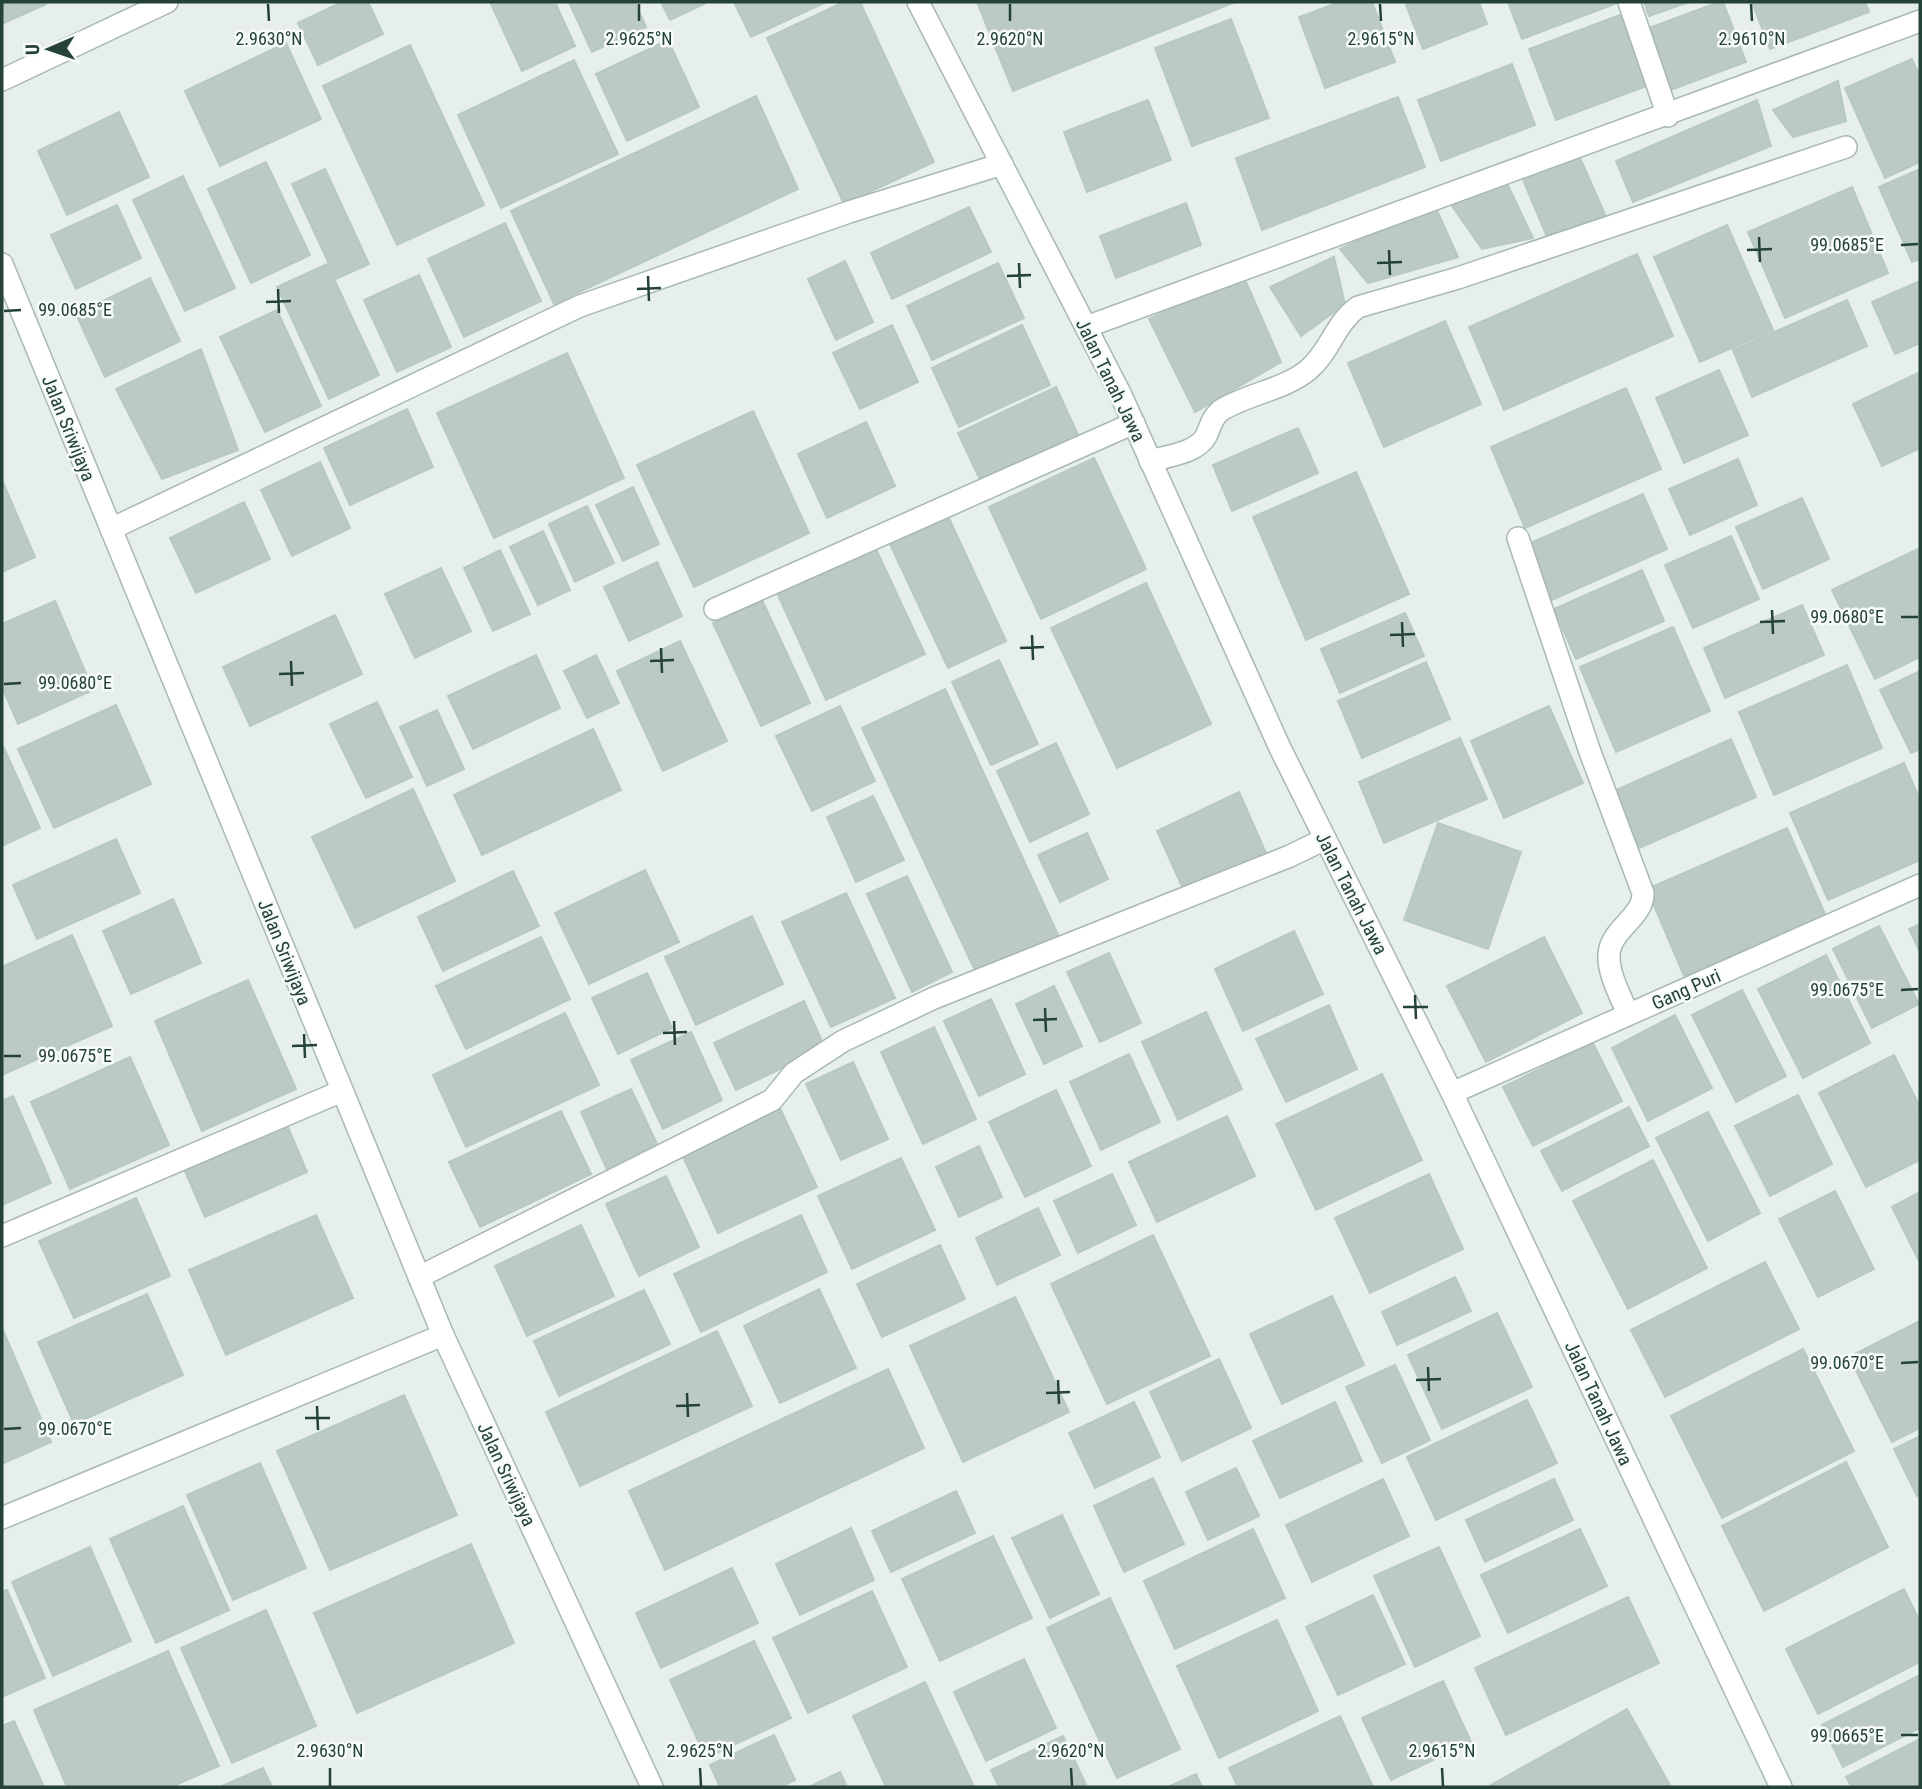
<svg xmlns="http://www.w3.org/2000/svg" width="1922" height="1789" viewBox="0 0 1922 1789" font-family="'Roboto Condensed',sans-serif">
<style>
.building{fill:#bbcac4;stroke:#b8c9c2;stroke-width:2}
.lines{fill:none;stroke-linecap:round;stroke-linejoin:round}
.minor-casing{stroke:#a8b8b2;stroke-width:24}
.tertiary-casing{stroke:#a8b8b2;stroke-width:24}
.minor{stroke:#fff;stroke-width:21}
.tertiary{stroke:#fff;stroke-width:21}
.ticks{fill:none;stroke:#24423a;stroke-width:2.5}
.labels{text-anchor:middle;stroke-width:5;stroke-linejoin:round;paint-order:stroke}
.street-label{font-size:19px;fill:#24423a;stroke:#f7fbf9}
.ticks-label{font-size:18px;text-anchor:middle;fill:#24423a;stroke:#f7fbf9;stroke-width:5;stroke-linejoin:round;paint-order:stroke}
</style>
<rect width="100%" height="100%" fill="#e6efeb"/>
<!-- building -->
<g class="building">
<polygon points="2,2 45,2 46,4 2,24"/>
<polygon points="342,2 368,2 383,34 318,65 298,23"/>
<polygon points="490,2 555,2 575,46 522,71"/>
<polygon points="569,2 635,2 646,27 592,52"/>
<polygon points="661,2 708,2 670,20"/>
<polygon points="734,2 826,2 751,37"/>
<polygon points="844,2 860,2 934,162 844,204 767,38"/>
<polygon points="977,2 1235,2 1013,91"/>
<polygon points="1340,2 1372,2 1395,62 1325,88 1299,17"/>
<polygon points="1405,2 1479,2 1487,24 1423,49"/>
<polygon points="1508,2 1620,2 1522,39"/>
<polygon points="1644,2 1689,2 1649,16"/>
<polygon points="1719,2 1723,2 1746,62 1668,91 1646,29"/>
<polygon points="1752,2 1865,2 1869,12 1770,49"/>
<polygon points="1625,13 1652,84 1556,120 1529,49"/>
<polygon points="1231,19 1269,118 1192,146 1155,48"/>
<polygon points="668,40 699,107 627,141 596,74"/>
<polygon points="286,43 321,119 220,166 185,91"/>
<polygon points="410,45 484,205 397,245 323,86"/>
<polygon points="1912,59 1920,77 1920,162 1885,178 1845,88"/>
<polygon points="574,60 618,154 501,208 458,115"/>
<polygon points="1512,64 1535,125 1441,161 1418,100"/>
<polygon points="1838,81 1846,121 1793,137 1773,110"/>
<polygon points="756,96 798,189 554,304 511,211"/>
<polygon points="1398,97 1425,167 1262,230 1236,158"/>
<polygon points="1148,100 1171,160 1087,192 1064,132"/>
<polygon points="1757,100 1771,146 1633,202 1616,161"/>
<polygon points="119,112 149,177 67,215 38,151"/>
<polygon points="1577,151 1607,219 1550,244 1521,175"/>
<polygon points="266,162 310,255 251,283 208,189"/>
<polygon points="325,169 369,264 336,279 292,184"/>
<polygon points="1920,169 1920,259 1912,262 1879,187"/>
<polygon points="183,176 235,288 185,311 133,200"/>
<polygon points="1505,179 1533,238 1482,249 1450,203"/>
<polygon points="1852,187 1888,273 1785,318 1748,232"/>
<polygon points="1186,203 1201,245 1116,278 1100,236"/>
<polygon points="1434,204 1458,257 1368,283 1340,249"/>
<polygon points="117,205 141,258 76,289 51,235"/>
<polygon points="969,207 991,252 892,299 871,253"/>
<polygon points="505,223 541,301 464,337 428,259"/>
<polygon points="1727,225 1773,330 1700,362 1654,257"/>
<polygon points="1637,254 1673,336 1504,410 1469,327"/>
<polygon points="1334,257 1345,304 1301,336 1270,287"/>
<polygon points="845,261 873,322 836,340 808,279"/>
<polygon points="998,263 1024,318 932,360 907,306"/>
<polygon points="327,264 379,375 329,399 277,287"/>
<polygon points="419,275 451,347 397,372 364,300"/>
<polygon points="1243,275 1281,362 1195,412 1149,319"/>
<polygon points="150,278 180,341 105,377 76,314"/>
<polygon points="1920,281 1920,343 1895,354 1872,302"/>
<polygon points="1847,300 1867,346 1752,397 1733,350"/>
<polygon points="277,310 321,406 265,432 220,337"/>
<polygon points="1445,321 1481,404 1384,447 1348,363"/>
<polygon points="892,325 918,382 860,409 833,353"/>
<polygon points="1022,325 1050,385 959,427 932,368"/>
<polygon points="201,349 238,450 162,479 116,389"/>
<polygon points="567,353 624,478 494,538 437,413"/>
<polygon points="1719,370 1748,435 1684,463 1656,398"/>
<polygon points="1920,372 1920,448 1882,466 1853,404"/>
<polygon points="1056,387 1079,437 981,482 958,433"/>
<polygon points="1626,388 1661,469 1525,528 1491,447"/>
<polygon points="407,409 433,467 350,505 324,448"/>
<polygon points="753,411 809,533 694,587 637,465"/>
<polygon points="866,422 895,486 827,518 798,454"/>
<polygon points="1298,428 1318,473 1232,511 1213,465"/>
<polygon points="1094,458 1146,569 1041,619 989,507"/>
<polygon points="1738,459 1757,505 1690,535 1669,489"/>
<polygon points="320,462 350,528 292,556 261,490"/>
<polygon points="1356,472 1409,594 1306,640 1253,517"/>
<polygon points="2,480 35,557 2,572"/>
<polygon points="633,487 659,544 623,561 596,505"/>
<polygon points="1643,494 1667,549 1552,600 1528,544"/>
<polygon points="1802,498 1829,559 1763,589 1736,527"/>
<polygon points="244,502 270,559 196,593 170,538"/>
<polygon points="587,506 614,563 575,582 549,524"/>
<polygon points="947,514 1006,641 948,668 889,542"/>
<polygon points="543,531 570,590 538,605 510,547"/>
<polygon points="1731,536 1759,599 1693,628 1665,565"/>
<polygon points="875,547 925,654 826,700 777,593"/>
<polygon points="1920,548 1920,657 1875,679 1832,590"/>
<polygon points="500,550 530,614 493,631 464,568"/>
<polygon points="657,562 682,616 629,641 604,587"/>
<polygon points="441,568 471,631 415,658 385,594"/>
<polygon points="1642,570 1664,621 1576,659 1554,609"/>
<polygon points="1146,583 1211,724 1117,768 1051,628"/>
<polygon points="762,600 810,703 761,726 713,623"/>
<polygon points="55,601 93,690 18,724 2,687 2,624"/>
<polygon points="1802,605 1824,655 1725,698 1704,648"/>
<polygon points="1405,613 1424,656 1340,693 1321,649"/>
<polygon points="335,615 362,674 250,726 223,667"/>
<polygon points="1673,627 1710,711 1616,752 1580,667"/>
<polygon points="680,641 727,741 663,771 617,671"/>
<polygon points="536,655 560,708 473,749 448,696"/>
<polygon points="596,655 619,703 587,718 564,671"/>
<polygon points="999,660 1038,744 991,765 952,682"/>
<polygon points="1426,662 1450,719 1362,758 1338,701"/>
<polygon points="1847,665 1882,748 1774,795 1739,712"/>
<polygon points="1920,671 1920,749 1911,753 1880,690"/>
<polygon points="945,689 1059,937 977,975 862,728"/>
<polygon points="377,702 412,777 366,798 330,724"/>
<polygon points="116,705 151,784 54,828 18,749"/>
<polygon points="840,706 875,781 812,811 776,736"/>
<polygon points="1549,706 1583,783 1504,818 1471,741"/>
<polygon points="437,710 464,769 427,786 400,727"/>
<polygon points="593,729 621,790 482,855 454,795"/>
<polygon points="1460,738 1487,799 1384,843 1359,782"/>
<polygon points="1731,739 1756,797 1639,848 1614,791"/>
<polygon points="1056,743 1089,814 1030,842 997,771"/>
<polygon points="4,748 40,828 2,846 2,749"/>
<polygon points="1904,763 1920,800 1920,860 1828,900 1790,813"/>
<polygon points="413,789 455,881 355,928 312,837"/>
<polygon points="1239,792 1266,853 1184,891 1157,831"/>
<polygon points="873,796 904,860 856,882 827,817"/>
<polygon points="1438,823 1521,852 1488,949 1404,920"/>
<polygon points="1787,828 1825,914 1684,976 1647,889"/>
<polygon points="1087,833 1108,879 1060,902 1038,855"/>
<polygon points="116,839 140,893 37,939 13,885"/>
<polygon points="645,870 679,942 589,984 555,913"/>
<polygon points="513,871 539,926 443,971 418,917"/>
<polygon points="907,876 952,972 912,992 867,894"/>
<polygon points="846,893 895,998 831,1027 782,922"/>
<polygon points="173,899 201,963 131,994 103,931"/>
<polygon points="752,916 783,984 696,1025 665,957"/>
<polygon points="1920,924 1920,952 1909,929"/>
<polygon points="1879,926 1919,1004 1872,1028 1833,949"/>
<polygon points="1294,931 1323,994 1243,1031 1215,969"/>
<polygon points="72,935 112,1026 2,1075 2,967"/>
<polygon points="541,937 570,999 466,1049 436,986"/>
<polygon points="1544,937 1582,1013 1486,1062 1447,986"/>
<polygon points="1109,953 1141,1023 1100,1042 1067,972"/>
<polygon points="1826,955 1870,1043 1803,1078 1758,989"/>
<polygon points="647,973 672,1028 618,1054 592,998"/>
<polygon points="248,980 296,1089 202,1131 155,1021"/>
<polygon points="1054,986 1082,1046 1044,1064 1016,1004"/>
<polygon points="1742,990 1786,1076 1736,1102 1692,1015"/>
<polygon points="991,999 1025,1074 979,1096 944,1021"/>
<polygon points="804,1001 825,1048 736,1090 714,1043"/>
<polygon points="1329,1005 1357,1069 1286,1102 1256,1039"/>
<polygon points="1206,1012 1242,1089 1178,1120 1142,1042"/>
<polygon points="565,1013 599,1085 466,1147 433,1075"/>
<polygon points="1675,1015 1712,1088 1648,1121 1612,1048"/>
<polygon points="934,1027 976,1119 923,1144 881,1052"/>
<polygon points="691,1032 722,1100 663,1129 631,1060"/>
<polygon points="1593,1043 1622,1101 1533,1146 1503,1087"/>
<polygon points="1129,1054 1160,1122 1101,1150 1070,1082"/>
<polygon points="1894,1055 1920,1107 1920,1160 1866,1187 1819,1093"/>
<polygon points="130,1057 169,1145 70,1189 31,1102"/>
<polygon points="853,1062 888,1139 841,1160 806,1084"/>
<polygon points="1382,1074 1422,1160 1316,1210 1276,1124"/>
<polygon points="631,1089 659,1148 608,1172 581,1112"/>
<polygon points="1056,1090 1091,1166 1025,1197 989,1122"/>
<polygon points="1798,1095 1832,1164 1770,1196 1735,1126"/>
<polygon points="13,1096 51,1183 2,1205 2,1101"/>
<polygon points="778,1104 817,1187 718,1233 680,1150"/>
<polygon points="1629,1107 1649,1146 1562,1191 1541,1151"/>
<polygon points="561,1111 591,1174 480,1227 449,1162"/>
<polygon points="1708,1112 1760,1213 1708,1241 1656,1138"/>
<polygon points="1227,1116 1255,1176 1157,1222 1129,1162"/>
<polygon points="287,1125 307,1172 205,1217 184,1169"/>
<polygon points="979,1146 1002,1197 959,1217 936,1167"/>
<polygon points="901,1158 935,1230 852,1269 818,1196"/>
<polygon points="1653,1160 1707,1268 1628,1309 1573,1201"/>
<polygon points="1112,1174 1136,1225 1078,1253 1054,1201"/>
<polygon points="1429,1174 1463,1249 1370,1293 1335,1218"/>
<polygon points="666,1176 699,1247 639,1276 606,1204"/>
<polygon points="1835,1191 1874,1269 1818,1297 1779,1219"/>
<polygon points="1920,1192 1920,1263 1892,1207"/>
<polygon points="136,1198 170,1276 74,1318 39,1241"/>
<polygon points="1038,1208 1060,1255 997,1285 976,1238"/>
<polygon points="316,1215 353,1298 226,1355 189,1270"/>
<polygon points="801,1215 827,1272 701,1332 674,1274"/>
<polygon points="581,1225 614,1296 527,1336 495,1266"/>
<polygon points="1153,1235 1210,1356 1107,1404 1051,1284"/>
<polygon points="940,1245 965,1299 882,1337 857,1284"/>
<polygon points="1765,1262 1799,1329 1665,1397 1631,1330"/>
<polygon points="1455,1277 1471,1311 1397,1345 1382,1312"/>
<polygon points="819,1289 856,1368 780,1403 744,1326"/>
<polygon points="644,1290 670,1344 559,1396 534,1341"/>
<polygon points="147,1294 183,1375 74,1424 38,1342"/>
<polygon points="1332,1296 1364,1365 1282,1404 1250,1334"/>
<polygon points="1015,1297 1069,1412 963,1462 910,1346"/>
<polygon points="1497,1313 1532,1387 1442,1429 1408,1355"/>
<polygon points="1920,1321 1920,1428 1892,1442 1849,1357"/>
<polygon points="2,1328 51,1442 2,1464"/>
<polygon points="717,1331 752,1406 580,1486 546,1412"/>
<polygon points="1803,1349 1854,1451 1722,1518 1671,1416"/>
<polygon points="1219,1359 1251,1428 1182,1461 1150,1392"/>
<polygon points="1395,1365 1430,1440 1382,1463 1346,1387"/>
<polygon points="888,1369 924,1448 665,1570 629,1491"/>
<polygon points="404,1395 457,1515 330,1570 277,1451"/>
<polygon points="1527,1400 1557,1463 1436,1520 1407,1457"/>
<polygon points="1134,1402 1160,1457 1095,1488 1069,1433"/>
<polygon points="1335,1402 1362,1461 1280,1498 1253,1441"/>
<polygon points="1920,1436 1920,1494 1917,1496 1894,1449"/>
<polygon points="1846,1462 1888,1547 1764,1611 1722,1526"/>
<polygon points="260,1463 306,1568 233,1600 187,1495"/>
<polygon points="1236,1468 1259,1516 1208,1540 1186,1492"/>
<polygon points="1153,1478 1184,1544 1124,1572 1094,1506"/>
<polygon points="1383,1479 1409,1536 1312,1582 1286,1525"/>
<polygon points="1554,1479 1573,1520 1485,1562 1466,1520"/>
<polygon points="956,1491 975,1533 891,1572 872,1531"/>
<polygon points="183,1506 229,1610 156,1643 110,1539"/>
<polygon points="1062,1515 1099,1594 1050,1618 1012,1538"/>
<polygon points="851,1528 874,1580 800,1615 776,1564"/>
<polygon points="1253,1529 1285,1598 1175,1649 1144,1581"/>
<polygon points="1580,1529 1607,1586 1508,1633 1481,1575"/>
<polygon points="993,1536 1032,1618 940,1661 902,1579"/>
<polygon points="471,1544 514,1643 357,1713 314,1613"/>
<polygon points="90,1547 131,1641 53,1676 12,1582"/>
<polygon points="1439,1547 1480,1636 1415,1667 1374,1576"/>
<polygon points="732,1568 758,1623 661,1668 636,1613"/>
<polygon points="1904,1589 1920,1622 1920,1662 1818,1714 1786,1649"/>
<polygon points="7,1590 45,1678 2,1697 2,1592"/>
<polygon points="872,1591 907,1667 808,1713 773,1638"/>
<polygon points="1373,1595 1405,1664 1338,1695 1306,1627"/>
<polygon points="1628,1597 1659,1663 1506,1735 1475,1668"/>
<polygon points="1110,1598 1180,1749 1117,1778 1047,1628"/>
<polygon points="266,1610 316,1726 232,1763 181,1648"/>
<polygon points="1277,1620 1318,1711 1219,1758 1177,1666"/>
<polygon points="754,1641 791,1718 706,1758 670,1680"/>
<polygon points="168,1651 219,1766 171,1787 67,1787 34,1710"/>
<polygon points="1024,1659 1056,1728 986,1761 954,1692"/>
<polygon points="1920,1675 1920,1728 1843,1767 1822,1725"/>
<polygon points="1443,1681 1471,1742 1391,1780 1362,1718"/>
<polygon points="925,1682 974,1787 886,1787 853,1716"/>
<polygon points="1627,1709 1671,1787 1493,1787 1491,1785"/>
<polygon points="1340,1716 1373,1787 1238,1787 1229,1768"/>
<polygon points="14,1721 44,1787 2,1787 2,1726"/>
<polygon points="774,1735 795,1780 780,1787 720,1787 710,1765"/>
<polygon points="1063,1736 1087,1787 999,1787 991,1770"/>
<polygon points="1920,1739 1920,1787 1852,1787 1846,1777"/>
<polygon points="263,1768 272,1787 220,1787"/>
<polygon points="840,1772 847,1787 809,1787"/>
<polygon points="1196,1774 1202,1787 1168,1787"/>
</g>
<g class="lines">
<defs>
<g id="minor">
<polyline points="918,2 1120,393 1280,748 1452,1093 1781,1787"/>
<polyline points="1629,2 1668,116"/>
<polyline points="2,264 443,1335 652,1787"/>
<polyline points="1086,327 1920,21"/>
<path d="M1150 461C1167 456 1197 453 1206 436 1211 426 1211 419 1220 411 1246 394 1284 390 1308 370 1330 352 1335 323 1358 307L1458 278 1846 147"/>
<polyline points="111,529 580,306 849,212 1002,164"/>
<path d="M1518 538 1590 752 1643 893C1644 917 1610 929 1609 955 1608 974 1621 997 1628 1014"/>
<polyline points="715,609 1134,423"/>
<polyline points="1452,1093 1920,885"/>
<polyline points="2,1236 342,1091"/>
<polyline points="419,1277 772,1100 794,1073 843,1041 934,998 1290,856 1325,839"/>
<polyline points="2,1518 443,1335"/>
</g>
<polyline id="tertiary" points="2,80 167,2"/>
</defs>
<!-- minor casing -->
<use href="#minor" class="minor-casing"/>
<!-- tertiary casing -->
<use href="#tertiary" class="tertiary-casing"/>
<!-- minor -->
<use href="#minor" class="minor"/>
<!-- tertiary -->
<use href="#tertiary" class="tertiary"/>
</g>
<!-- ticks -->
<path class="ticks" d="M268 4 269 21M639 4V21M1010 4V21M1380 4 1381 21M1751 4 1752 21M1759 237 1760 262M1901 245 1918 244M1389 250 1390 275M1747 250 1772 249M1019 263 1020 288M1377 263 1402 262M648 276 649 301M1007 276 1031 275M278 289 279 313M637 289 661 288M266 302 291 301M4 311 21 310M1772 610 1773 634M1901 617H1918M1402 622 1403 647M1760 622 1785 621M1032 635 1033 660M1390 635 1415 634M661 648 662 673M1020 648 1044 647M291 661 292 686M650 661 674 660M279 674 304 673M4 684 21 683M1901 990 1918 989M1415 995 1416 1019M1403 1007H1428M1045 1008 1046 1032M1033 1020 1057 1019M674 1021 675 1045M663 1033 687 1032M304 1034 305 1058M292 1046 317 1045M4 1056H21M1901 1363 1918 1362M1428 1367 1429 1391M1058 1380 1059 1404M1416 1380 1441 1379M687 1393 688 1417M1046 1393 1070 1392M317 1406 318 1430M676 1406 700 1405M305 1418H330M4 1429 21 1428M1901 1735H1918M330 1768V1786M700 1768 701 1786M1071 1768 1072 1786M1442 1768 1443 1786"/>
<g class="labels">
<!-- street labels -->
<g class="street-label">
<text transform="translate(1111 380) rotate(64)" y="7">Jalan Tanah Jawa</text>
<text transform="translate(69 428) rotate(68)" y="7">Jalan Sriwijaya</text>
<text transform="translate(1352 893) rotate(63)" y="7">Jalan Tanah Jawa</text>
<text transform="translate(285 952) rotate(68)" y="7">Jalan Sriwijaya</text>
<text transform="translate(1686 989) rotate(-24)" y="7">Gang Puri</text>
<text transform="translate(1599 1403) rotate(65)" y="7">Jalan Tanah Jawa</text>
<text transform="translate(507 1474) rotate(65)" y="7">Jalan Sriwijaya</text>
</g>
</g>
<g class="ticks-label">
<text x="269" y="45">2.9630°N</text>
<text x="639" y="45">2.9625°N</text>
<text x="1010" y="45">2.9620°N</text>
<text x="1381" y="45">2.9615°N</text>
<text x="1752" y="45">2.9610°N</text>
<text x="1847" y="251">99.0685°E</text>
<text x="75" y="316">99.0685°E</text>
<text x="1847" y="623">99.0680°E</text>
<text x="75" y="689">99.0680°E</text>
<text x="1847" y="996">99.0675°E</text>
<text x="75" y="1062">99.0675°E</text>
<text x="1847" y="1369">99.0670°E</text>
<text x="75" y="1435">99.0670°E</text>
<text x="1847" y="1742">99.0665°E</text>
<text x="330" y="1757">2.9630°N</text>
<text x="700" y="1757">2.9625°N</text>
<text x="1071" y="1757">2.9620°N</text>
<text x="1442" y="1757">2.9615°N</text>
</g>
<!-- border -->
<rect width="1922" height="1789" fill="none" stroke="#24423a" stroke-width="7"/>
<!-- north arrow -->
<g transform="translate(49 49) rotate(268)" stroke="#f7fbf9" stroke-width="5" paint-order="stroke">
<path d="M0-5L12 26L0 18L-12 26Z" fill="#24423a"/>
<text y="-10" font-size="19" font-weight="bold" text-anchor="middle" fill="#24423a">U</text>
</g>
</svg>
